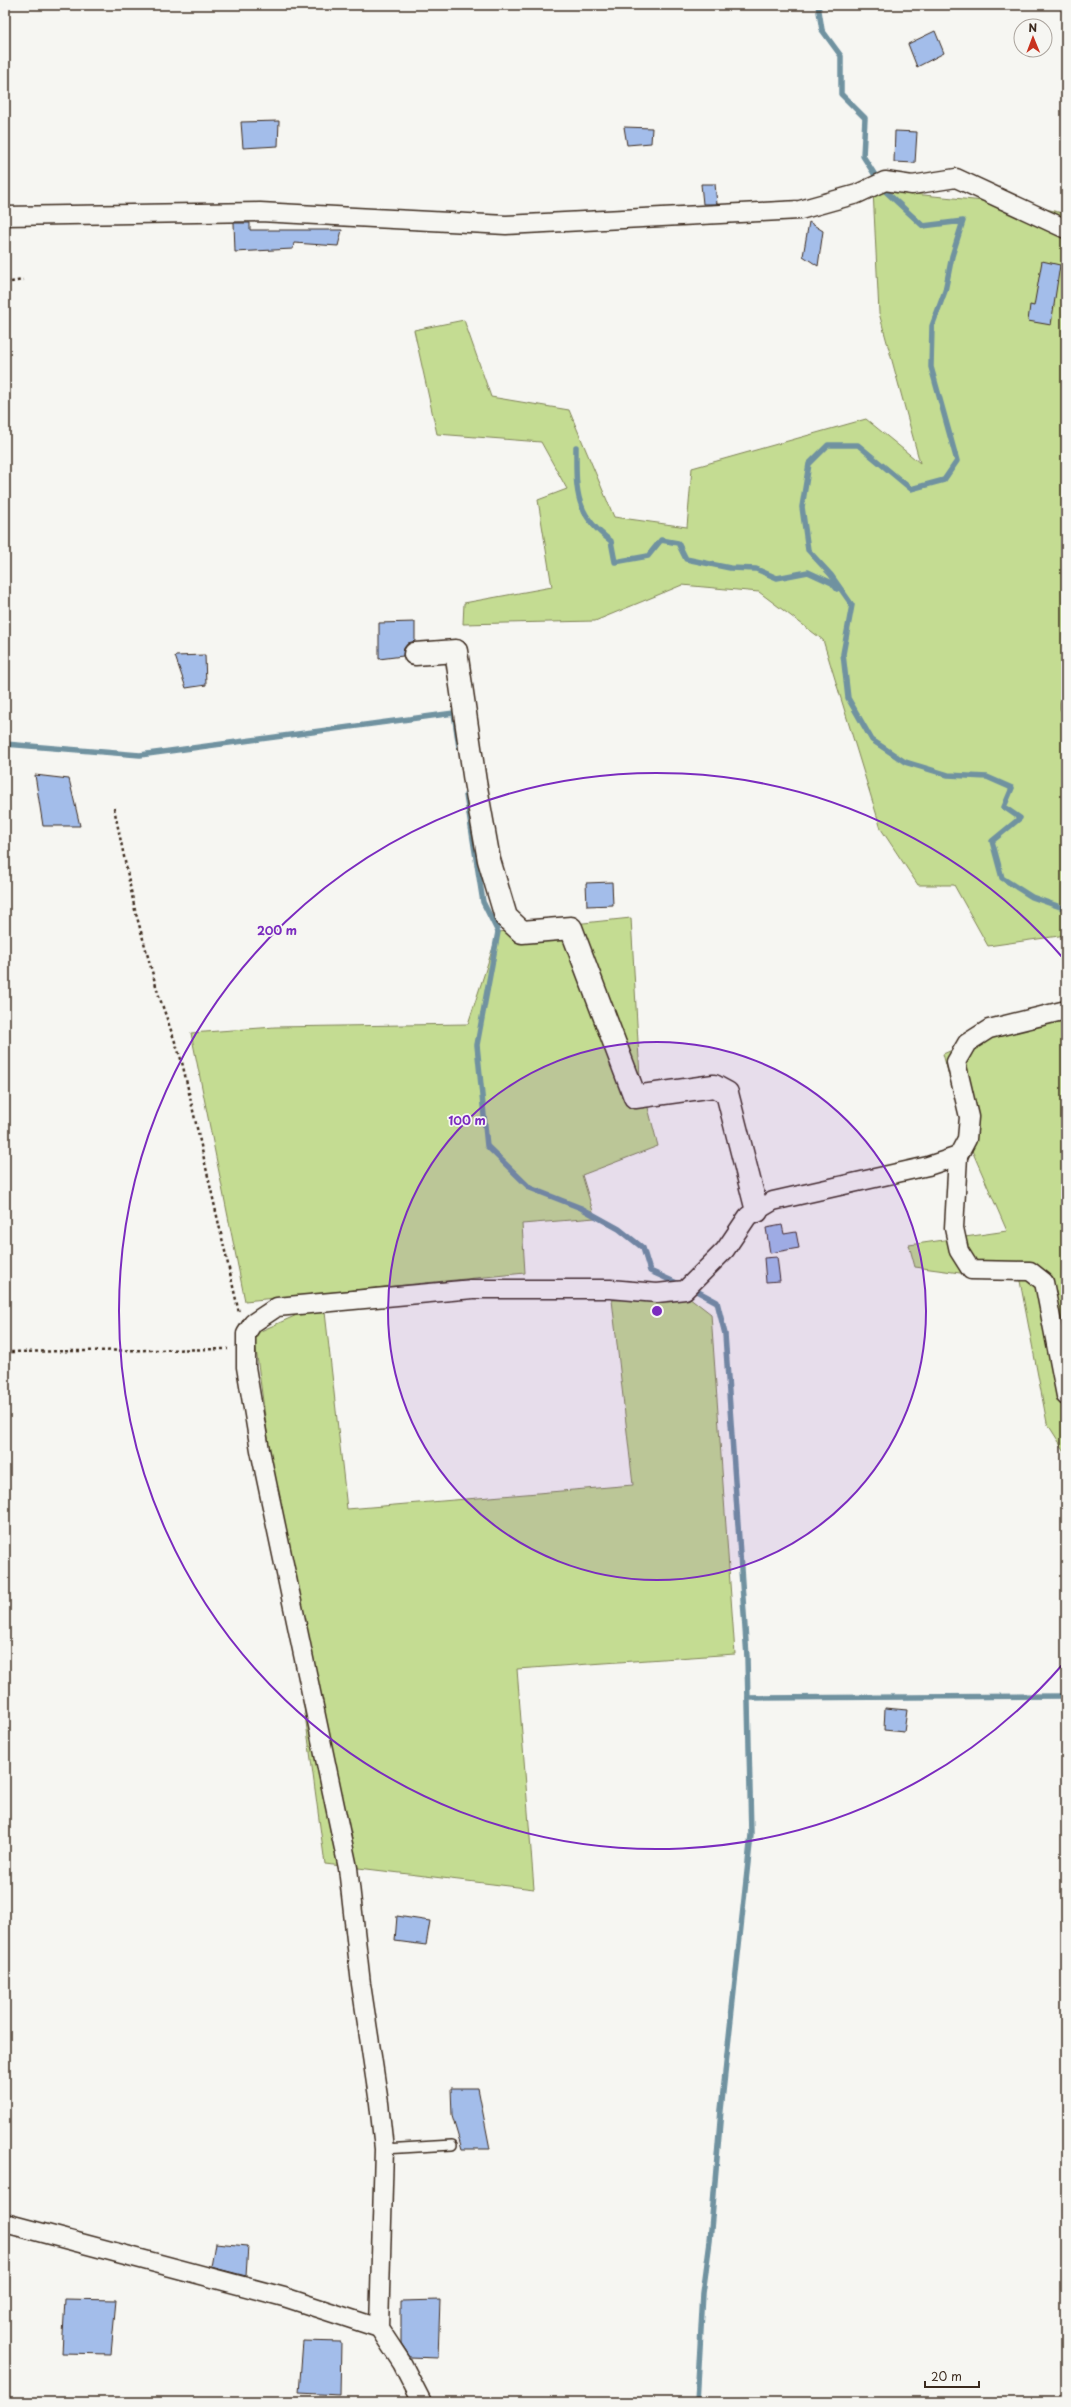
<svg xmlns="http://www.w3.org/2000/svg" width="1071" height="2407" viewBox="0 0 1071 2407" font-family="'Playpen Sans',sans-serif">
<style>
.green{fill:#c4dc92;stroke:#808358}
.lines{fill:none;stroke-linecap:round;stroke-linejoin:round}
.stream{stroke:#7092a0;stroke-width:5.5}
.building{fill:#a3bdea;stroke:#3b2a1e}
.service-casing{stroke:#3b2a1e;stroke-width:12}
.minor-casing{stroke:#3b2a1e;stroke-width:21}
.tertiary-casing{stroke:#3b2a1e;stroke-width:25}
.path{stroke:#3b2a1e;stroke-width:2.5;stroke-dasharray:3 3;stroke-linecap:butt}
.service{stroke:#f6f6f2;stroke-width:9}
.minor{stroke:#f6f6f2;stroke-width:18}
.tertiary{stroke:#f6f6f2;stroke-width:22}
.ring{fill:none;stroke:#7b2cbf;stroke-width:2}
.centre{fill:#7b2cbf;stroke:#f6f6f2;stroke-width:2}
.ring-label{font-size:12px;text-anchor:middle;font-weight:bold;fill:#7b2cbf;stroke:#f6f6f2;stroke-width:3.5;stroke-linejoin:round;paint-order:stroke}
</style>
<rect width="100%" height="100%" fill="#f6f6f2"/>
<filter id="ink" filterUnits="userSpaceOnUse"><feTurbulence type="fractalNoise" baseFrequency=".025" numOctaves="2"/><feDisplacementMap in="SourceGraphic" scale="8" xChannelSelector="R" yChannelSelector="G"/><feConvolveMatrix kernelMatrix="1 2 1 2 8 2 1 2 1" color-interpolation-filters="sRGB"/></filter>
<g filter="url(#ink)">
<!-- green -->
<g class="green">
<polygon points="873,190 1034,206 1066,214 1066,935 988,946 954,885 918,885 881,829 823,640 759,592 682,585 595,621 463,624 464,603 552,587 538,500 567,489 541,442 437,434 414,330 464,320 491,397 569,410 614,517 687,527 692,468 866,419 920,463 879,313"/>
<polygon points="631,918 640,1077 658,1146 582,1175 595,1218 522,1224 525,1273 245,1301 191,1033 275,1027 468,1024 498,932"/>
<polygon points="1066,1002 1066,1453 1047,1423 1020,1281 915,1267 909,1245 1007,1231 967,1139 943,1054"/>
<polygon points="689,1297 711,1314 735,1654 517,1669 534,1889 325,1864 254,1334 324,1303 347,1509 633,1485 612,1300"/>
</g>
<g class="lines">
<!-- stream -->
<g class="stream">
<polyline points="818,5 822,30 841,56 841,94 865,118 863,156 878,180"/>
<polyline points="883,189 923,226 963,221 952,256 945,291 932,326 931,367 957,461 944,480 911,489 858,445 828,445 809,464 802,507 808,550 831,575 852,605 843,654 848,698 872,740 905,762 948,775 987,777 1012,788 1004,807 1020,818 992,841 1002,878 1032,897 1066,909"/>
<path d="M576 447C576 490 574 514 611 541L615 562 648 556 661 540 678 543 686 559 730 568 756 569 777 578 808 572 832 583 837 589"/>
<polyline points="5,744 140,755 454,713 459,747"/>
<polyline points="466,795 483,902 498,932 477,1045 487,1146 530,1188 581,1208 619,1229 643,1248 650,1271 679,1284"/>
<polyline points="691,1288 717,1302 725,1334 747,1657 751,1835 721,2110 710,2241 703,2293 697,2402"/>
<polyline points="748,1698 1066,1696"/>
</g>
</g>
<!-- building -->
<g class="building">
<polygon points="935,31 944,53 917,67 908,44"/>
<polygon points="279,121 278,146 243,148 241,122"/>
<polygon points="624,127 652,128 651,143 627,145"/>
<polygon points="895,131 917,132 915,163 894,162"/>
<polygon points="701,184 715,184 717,204 703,204"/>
<polygon points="809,222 823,231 818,266 803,256"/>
<polygon points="234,223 250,223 250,230 342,230 338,246 294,243 293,249 235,252"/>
<polygon points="1042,261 1060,265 1051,325 1028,321 1030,305 1034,306"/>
<polygon points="415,622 415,641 408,643 404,648 403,656 379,659 379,623"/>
<polygon points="205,655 206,685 186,688 175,656"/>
<polygon points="35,775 69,779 80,826 43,826"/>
<polygon points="612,882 613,905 587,906 586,883"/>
<polygon points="782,1225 784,1234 796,1232 799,1248 770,1253 766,1228"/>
<polygon points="777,1257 780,1281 766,1282 764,1258"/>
<polygon points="885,1708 907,1710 904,1732 884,1730"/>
<polygon points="397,1916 430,1921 426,1945 395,1941"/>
<polygon points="451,2088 478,2088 490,2149 462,2149 452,2116"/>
<polygon points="215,2243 248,2246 246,2276 211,2267"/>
<polygon points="65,2299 116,2300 111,2354 62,2353"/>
<polygon points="440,2300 438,2358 410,2357 401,2343 401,2301"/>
<polygon points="303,2341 341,2342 340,2395 299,2393"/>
</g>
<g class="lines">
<defs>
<g id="service">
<polyline points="1066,703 1066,708"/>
<polyline points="384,2149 452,2145"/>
</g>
<g id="minor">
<polyline points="5,216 260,212 506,225 800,210 857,194 885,181 912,185 956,178 1066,229"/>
<polyline points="958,1156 954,1228 959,1251 971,1270 1030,1271 1044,1282 1066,1396"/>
<polyline points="5,2223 284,2297 379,2328"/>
<polyline points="422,2402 402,2363 379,2328 384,2149 379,2103 361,1984 348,1868 260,1450 246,1367 246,1334 253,1323 277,1307 473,1289 610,1289 657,1293 685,1290 725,1250 748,1216 773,1201 928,1166 958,1156 967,1139 969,1117 956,1062 967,1043 989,1029 1066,1010"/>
</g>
<polyline id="tertiary" points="415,654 456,651 475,782 489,860 506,917 522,932 571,928 635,1097 714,1086 727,1093 757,1211"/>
</defs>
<!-- service casing -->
<use href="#service" class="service-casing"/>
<!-- minor casing -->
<use href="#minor" class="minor-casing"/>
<!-- tertiary casing -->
<use href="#tertiary" class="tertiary-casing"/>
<!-- path -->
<g class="path">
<polyline points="5,283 23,280"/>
<polyline points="114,808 135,910 158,993 182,1062 239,1313"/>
<polyline points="5,1352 228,1349"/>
</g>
<!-- service -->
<use href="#service" class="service"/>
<!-- minor -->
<use href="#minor" class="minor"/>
<!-- tertiary -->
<use href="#tertiary" class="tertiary"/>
</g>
</g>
<!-- distance rings -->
<circle cx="657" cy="1311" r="269" fill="#7b2cbf" fill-opacity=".12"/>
<g class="ring">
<circle cx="657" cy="1311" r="269"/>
<path d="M1063 1664A538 538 0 1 1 1063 958"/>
</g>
<circle cx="657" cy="1311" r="6" class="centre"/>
<g class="ring-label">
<text x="277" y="935">200 m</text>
<text x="467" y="1125">100 m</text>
</g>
<!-- margin -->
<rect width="1071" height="2407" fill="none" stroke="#f6f6f2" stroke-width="20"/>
<rect x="10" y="10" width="1051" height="2387" fill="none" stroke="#3b2a1e" stroke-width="1.5" filter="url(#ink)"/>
<!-- north arrow -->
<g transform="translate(1033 38) rotate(359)"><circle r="19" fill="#f6f6f2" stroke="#aba49d"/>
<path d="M0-3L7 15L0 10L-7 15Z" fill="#c8321e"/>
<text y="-6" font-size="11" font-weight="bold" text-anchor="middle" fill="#3b2a1e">N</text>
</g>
<!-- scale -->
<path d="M925 2381v6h54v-6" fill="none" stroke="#3b2a1e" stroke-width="2"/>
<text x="931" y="2381" font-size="12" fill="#3b2a1e" stroke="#f6f6f2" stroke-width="3" paint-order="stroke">20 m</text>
</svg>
